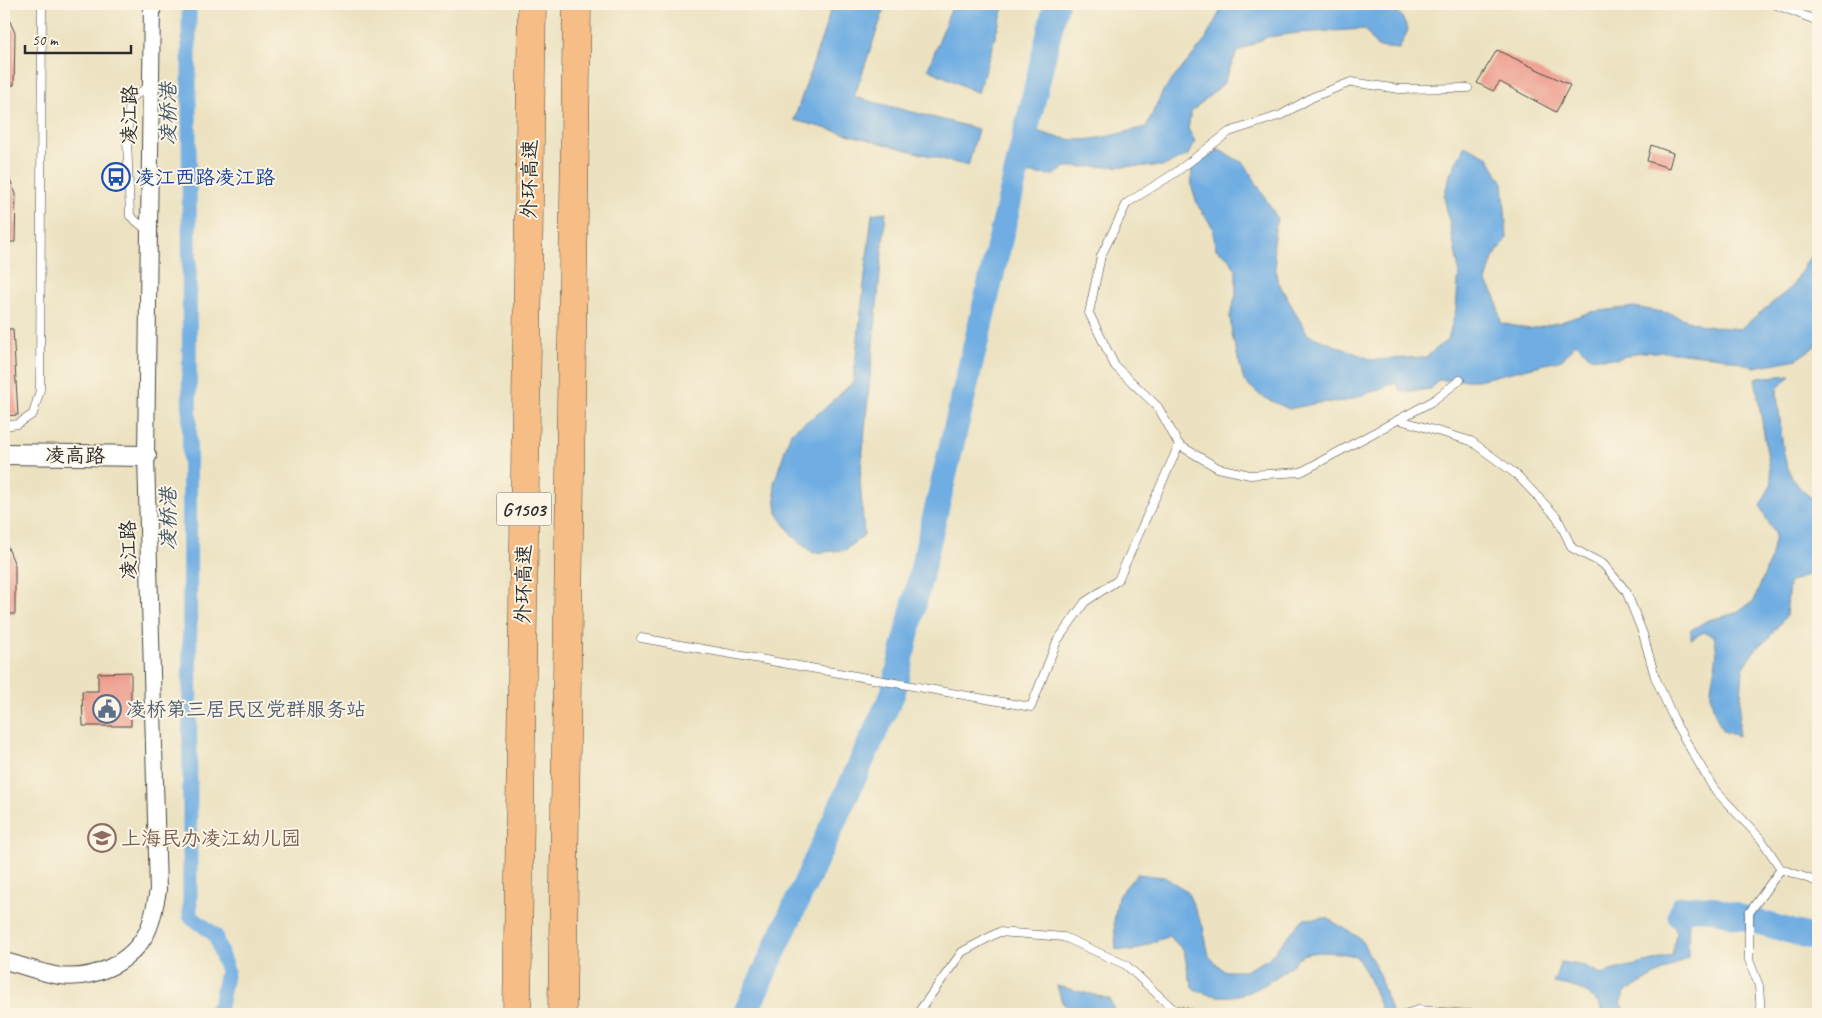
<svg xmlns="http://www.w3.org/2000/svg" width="1822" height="1018" viewBox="0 0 1822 1018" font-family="Caveat,'LXGW WenKai TC',sans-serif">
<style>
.water{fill:#70ade2;stroke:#4e6c86}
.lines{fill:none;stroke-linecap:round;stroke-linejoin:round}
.canal{stroke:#70ade2;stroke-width:15}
.river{stroke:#70ade2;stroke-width:25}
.building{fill:#ed9c8d}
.service-casing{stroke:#484642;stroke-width:9}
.minor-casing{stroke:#484642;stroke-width:18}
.tertiary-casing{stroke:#484642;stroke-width:22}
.motorway-casing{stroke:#484642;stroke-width:29}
.service{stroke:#fff;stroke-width:8}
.minor{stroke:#fff;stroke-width:16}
.tertiary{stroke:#fff;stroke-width:20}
.motorway{stroke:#f6be86;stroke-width:28}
.labels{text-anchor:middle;stroke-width:4;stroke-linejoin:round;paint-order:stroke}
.shield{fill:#fcf5e5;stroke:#6a6863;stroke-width:1}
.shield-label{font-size:19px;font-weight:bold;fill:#2b2b2b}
.street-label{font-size:20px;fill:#2b2b2b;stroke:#fcf5e5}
.transit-label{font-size:20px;fill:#164399;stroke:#fcf5e5;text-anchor:start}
.service-label{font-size:20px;fill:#4e5e75;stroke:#fcf5e5;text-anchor:start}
.education-label{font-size:20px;fill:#785e54;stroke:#fcf5e5;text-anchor:start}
.water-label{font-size:21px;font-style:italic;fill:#43586b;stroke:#fcf5e5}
</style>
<rect width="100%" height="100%" fill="#fcf5e5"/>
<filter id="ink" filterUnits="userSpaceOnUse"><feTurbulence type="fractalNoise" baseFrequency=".02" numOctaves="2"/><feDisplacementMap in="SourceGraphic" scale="10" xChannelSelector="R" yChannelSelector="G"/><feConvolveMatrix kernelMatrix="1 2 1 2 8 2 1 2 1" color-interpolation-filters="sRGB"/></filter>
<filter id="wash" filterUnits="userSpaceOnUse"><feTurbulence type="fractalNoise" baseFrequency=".0096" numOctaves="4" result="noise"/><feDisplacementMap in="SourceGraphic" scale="20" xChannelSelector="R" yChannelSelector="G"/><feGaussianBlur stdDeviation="1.12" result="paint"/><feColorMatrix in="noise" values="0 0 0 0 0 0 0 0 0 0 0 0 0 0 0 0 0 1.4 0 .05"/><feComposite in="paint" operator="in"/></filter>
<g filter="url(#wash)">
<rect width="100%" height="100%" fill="#ece2c1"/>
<!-- water -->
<g class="water">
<polygon points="833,4 886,4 854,97 978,129 968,166 794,120"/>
<polygon points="953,4 1005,4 978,93 928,69"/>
<path d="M1224 4H1384L1401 15 1408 30 1399 49 1377 47 1365 29 1298 33 1267 37 1237 52 1223 84 1191 112 1188 129 1195 141 1188 155 1164 166 1066 167 1054 175 1015 173 1026 126C1076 149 1096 139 1146 127L1163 91 1204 42Z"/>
<polygon points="1465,145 1488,157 1503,183 1507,238 1493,258 1486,281 1496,298 1501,323 1529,329 1561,322 1591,312 1634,307 1668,313 1705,326 1740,329 1792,287 1818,243 1818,344 1797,359 1755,367 1721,357 1673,352 1639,352 1617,359 1590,357 1576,343 1562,360 1478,380 1438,380 1431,389 1401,392 1396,383 1346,401 1318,403 1289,409 1261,396 1244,381 1232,335 1230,316 1236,295 1236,270 1228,257 1216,249 1212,226 1198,206 1192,188 1191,163 1219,150 1245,164 1277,218 1273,243 1277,280 1308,335 1372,360 1426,357 1448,339 1456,310 1459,270 1444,196 1450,175"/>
<polygon points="886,212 860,480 864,535 845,550 813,553 793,536 777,513 774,483 791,432 823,410 853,382 872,214"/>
<path d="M1790 375 1777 389C1777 400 1779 409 1780 420 1784 456 1783 481 1818 502V570L1789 583 1786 616 1767 640 1756 648 1743 669 1738 736 1723 731C1717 719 1711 707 1711 694 1711 671 1721 662 1714 636L1704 632 1691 639V630L1708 620 1733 614 1754 601 1770 560 1775 535 1760 506 1772 483 1755 378Z"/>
<path d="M1137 874 1164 877 1187 891 1203 927 1209 956 1224 971H1245L1268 959 1303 919 1327 918 1360 938 1377 969 1392 1014H1383L1367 974 1356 956C1341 953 1322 950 1306 954 1300 955 1294 964 1288 968 1260 991 1230 1006 1194 989L1189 976 1184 951 1169 936 1132 951 1116 949 1114 922 1118 896Z"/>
<path d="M1672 916H1689L1688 957 1625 992 1620 1003 1628 1014H1605C1592 991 1578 987 1553 983L1561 962 1585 966 1601 974C1626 965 1647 965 1672 955L1676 933Z"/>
<polygon points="1057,986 1110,999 1115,1014 1072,1014 1062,1002"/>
</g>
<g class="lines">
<!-- canal -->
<polyline class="canal" points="189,4 190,916 215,935 227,971 220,1006 211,1014"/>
<!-- river -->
<g class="river">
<polyline points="1680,916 1682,908 1709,908 1818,939"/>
<polyline points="745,1014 893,693 1056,4"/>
</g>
</g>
<g id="blocks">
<!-- building -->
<g class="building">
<polygon points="4,8 15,33 14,85 4,85"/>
<polygon points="1497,50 1570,85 1556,112 1500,82 1493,91 1477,83"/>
<polygon points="1651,145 1673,153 1669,168 1647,161"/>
<polygon points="4,165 16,194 15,242 4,242"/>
<polygon points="4,329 13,329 18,415 4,416"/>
<polygon points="4,538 15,565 15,614 4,614"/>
<polygon points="131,672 131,726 83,726 82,691 98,691 98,673"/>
</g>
</g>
</g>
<g filter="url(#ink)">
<use href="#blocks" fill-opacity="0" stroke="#484642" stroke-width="1"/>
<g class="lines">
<defs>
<g id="service">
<polyline points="1774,4 1818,21"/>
<polyline points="149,232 130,216 127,139 130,99 151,85"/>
<polyline points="1400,420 1471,441 1517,475 1557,517 1572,548 1603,564 1626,591 1643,634 1655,677 1677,726 1714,789 1761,839 1781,869 1818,882"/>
<polyline points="4,426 18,424 33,414 40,390 42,4"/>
<polyline points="1179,445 1218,468 1250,475 1301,472 1431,402 1460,380"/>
<polyline points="641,638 1031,707 1057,641 1085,602 1118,580 1179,445 1158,407 1115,366 1089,313 1101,256 1127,203 1175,173 1229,132 1281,115 1313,97 1351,82 1399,89 1468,88"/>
<polyline points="917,1014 962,952 999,932 1064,937 1126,965 1173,1009 1195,1014"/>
<polyline points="1404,1014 1418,1010 1470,1014"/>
<polyline points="1761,1014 1759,986 1749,960 1749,913 1781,869"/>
</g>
<path id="minor" d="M4 961C22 965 41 973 60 976 94 980 131 963 147 932 153 921 155 904 158 891L146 456 152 4"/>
<polyline id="tertiary" points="4,454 146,456"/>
<g id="motorway">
<polyline points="517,1014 532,4"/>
<polyline points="562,1014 577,4"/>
</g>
</defs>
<!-- service casing -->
<use href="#service" class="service-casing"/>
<!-- minor casing -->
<use href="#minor" class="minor-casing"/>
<!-- tertiary casing -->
<use href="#tertiary" class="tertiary-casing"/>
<!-- motorway casing -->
<use href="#motorway" class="motorway-casing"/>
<!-- service -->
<use href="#service" class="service"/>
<!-- minor -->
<use href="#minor" class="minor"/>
<!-- tertiary -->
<use href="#tertiary" class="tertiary"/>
<!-- motorway -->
<use href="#motorway" class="motorway"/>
</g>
</g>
<!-- icons -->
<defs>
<symbol id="bus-ring" viewBox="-11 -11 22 22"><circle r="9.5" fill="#fcf5e5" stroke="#1a4fb4" stroke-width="1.5"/><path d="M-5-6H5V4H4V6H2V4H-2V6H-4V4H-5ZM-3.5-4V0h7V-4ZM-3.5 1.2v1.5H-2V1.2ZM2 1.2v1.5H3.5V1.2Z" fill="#1a4fb4"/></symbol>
<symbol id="civic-ring" viewBox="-11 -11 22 22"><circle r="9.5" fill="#fcf5e5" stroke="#5c6f8a" stroke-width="1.5"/><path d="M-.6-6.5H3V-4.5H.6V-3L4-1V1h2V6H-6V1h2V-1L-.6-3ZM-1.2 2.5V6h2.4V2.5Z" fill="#5c6f8a"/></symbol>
<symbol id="school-ring" viewBox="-11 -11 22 22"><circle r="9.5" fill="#fcf5e5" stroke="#8d6e63" stroke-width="1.5"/><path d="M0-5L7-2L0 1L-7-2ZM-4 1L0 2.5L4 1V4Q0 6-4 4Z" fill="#8d6e63"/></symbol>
</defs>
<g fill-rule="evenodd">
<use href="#bus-ring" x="100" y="161" width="32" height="32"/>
<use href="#civic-ring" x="91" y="693" width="32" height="32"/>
<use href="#school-ring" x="86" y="822" width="32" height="32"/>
</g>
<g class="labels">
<!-- shield labels -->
<rect class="shield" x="496.5" y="492.5" width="55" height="33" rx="4"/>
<g class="shield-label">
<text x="524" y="516">G1503</text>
</g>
<!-- street labels -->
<g class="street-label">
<text transform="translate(129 115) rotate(-89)" y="7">凌江路</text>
<text transform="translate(529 179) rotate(-89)" y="7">外环高速</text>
<text transform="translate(75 455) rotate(1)" y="7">凌高路</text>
<text transform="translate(128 550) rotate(-91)" y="7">凌江路</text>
<text transform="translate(523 584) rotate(-89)" y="7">外环高速</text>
</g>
<!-- transit labels -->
<g class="transit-label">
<text x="135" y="184">凌江西路凌江路</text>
</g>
<!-- service labels -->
<g class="service-label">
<text x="126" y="716">凌桥第三居民区党群服务站</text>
</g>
<!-- education labels -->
<g class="education-label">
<text x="121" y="845">上海民办凌江幼儿园</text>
</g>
<!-- water labels -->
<g class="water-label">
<text transform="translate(168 114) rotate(-90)" y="7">凌桥港</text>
<text transform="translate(168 519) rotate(-90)" y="7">凌桥港</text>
</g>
</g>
<!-- margin -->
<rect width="1822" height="1018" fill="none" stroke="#fcf5e5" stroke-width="20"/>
<!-- scale -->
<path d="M25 45v8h106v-8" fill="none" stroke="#2b2b2b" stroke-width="2.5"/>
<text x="32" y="45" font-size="15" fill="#2b2b2b" stroke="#fcf5e5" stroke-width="4" paint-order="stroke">50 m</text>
</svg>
